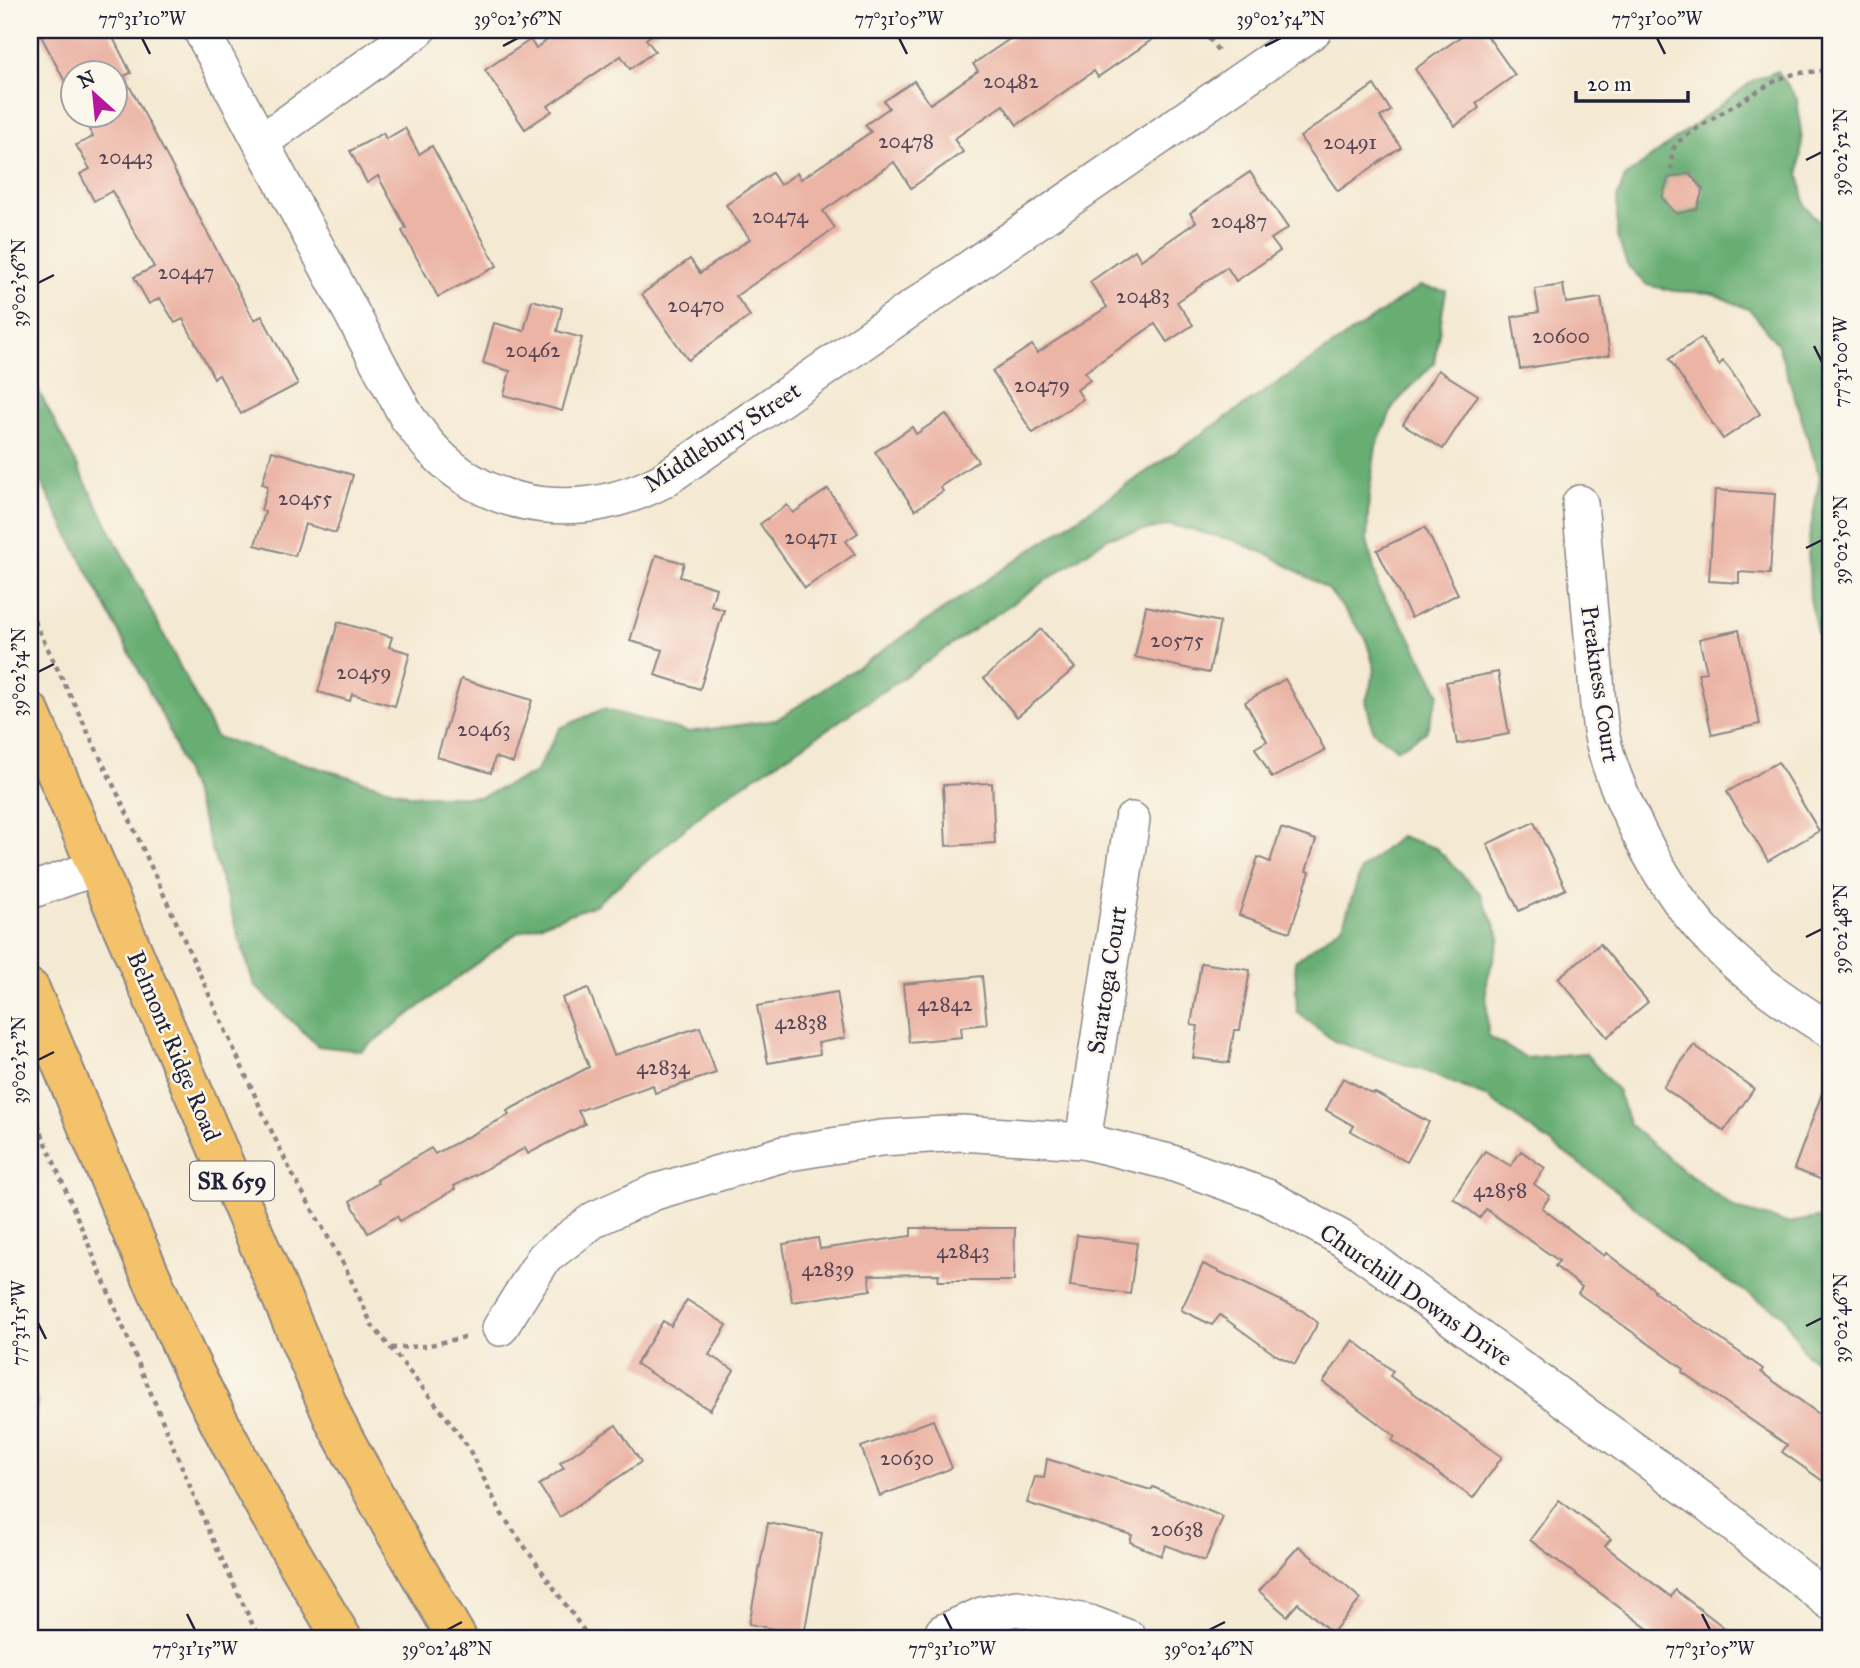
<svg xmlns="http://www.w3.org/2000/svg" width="1860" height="1668" viewBox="0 0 1860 1668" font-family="'IM FELL Great Primer',serif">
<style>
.forest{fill:#68ae73;stroke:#456857;stroke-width:2}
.building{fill:#ebb4a5}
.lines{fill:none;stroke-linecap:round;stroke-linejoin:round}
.street-casing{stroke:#8b8686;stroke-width:38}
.primary-casing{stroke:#8b8686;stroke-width:42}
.path{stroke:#8b8686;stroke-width:4.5;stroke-dasharray:5 5;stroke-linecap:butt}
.street{stroke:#fff;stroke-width:35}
.primary{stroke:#f3c26a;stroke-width:38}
.ticks{fill:none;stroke:#22223b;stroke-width:2.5}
.labels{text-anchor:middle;stroke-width:5;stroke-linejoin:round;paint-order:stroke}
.number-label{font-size:21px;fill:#544656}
.shield{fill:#fbf7ec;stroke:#636270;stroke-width:2}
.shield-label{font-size:23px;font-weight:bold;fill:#22223b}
.street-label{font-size:24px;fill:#22223b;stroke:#fbf7ec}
.neatline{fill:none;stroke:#22223b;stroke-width:2.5}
.ticks-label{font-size:18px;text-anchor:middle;fill:#22223b}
</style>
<rect width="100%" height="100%" fill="#fbf7ec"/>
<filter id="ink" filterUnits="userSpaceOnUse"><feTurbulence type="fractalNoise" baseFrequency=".0143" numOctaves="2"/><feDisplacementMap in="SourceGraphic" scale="14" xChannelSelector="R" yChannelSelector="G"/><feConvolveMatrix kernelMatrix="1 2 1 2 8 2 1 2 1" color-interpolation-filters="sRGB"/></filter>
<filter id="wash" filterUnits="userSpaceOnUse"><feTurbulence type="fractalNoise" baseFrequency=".00686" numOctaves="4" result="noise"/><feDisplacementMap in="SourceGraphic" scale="28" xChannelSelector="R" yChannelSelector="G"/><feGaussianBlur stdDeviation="1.57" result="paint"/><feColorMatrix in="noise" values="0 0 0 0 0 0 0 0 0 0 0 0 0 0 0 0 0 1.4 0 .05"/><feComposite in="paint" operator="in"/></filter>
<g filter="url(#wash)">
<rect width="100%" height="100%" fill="#f4e9d2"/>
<!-- forest -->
<g class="forest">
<polygon points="1778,71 1797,99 1802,141 1799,172 1805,206 1830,233 1830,741 1818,637 1810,599 1808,545 1820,477 1778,345 1750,310 1711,293 1674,291 1647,285 1627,265 1617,235 1617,198 1625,177 1754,80"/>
<polygon points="1420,286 1446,291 1434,363 1394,405 1376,446 1369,495 1367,540 1379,590 1410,636 1439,693 1426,732 1397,749 1373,731 1366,701 1375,670 1365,637 1328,589 1269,555 1232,540 1171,525 1110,537 810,741 715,803 595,905 517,933 361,1051 318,1046 254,985 200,812 167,725 30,461 30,374 216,737 410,795 481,797 535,773 560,728 603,709 688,732 776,720 882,651"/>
<polygon points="1400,836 1436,848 1480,893 1500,937 1486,984 1488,1036 1526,1058 1585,1053 1617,1090 1630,1125 1684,1171 1736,1209 1788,1223 1830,1216 1830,1367 1806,1355 1783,1315 1700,1264 1617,1191 1487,1097 1422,1070 1334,1041 1297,1012 1295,961 1343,925 1361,870"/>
<polygon points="30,1387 37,1401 30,1456"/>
</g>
<g id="blocks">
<!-- building -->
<g class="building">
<polygon points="38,30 109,30 131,73 124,76 254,320 262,316 298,384 241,414 219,375 214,378 183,319 175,323 160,298 149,304 134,277 154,267 112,191 94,201 80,174 90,169 76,145 93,137 82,116 116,116 116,74 74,74 74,99"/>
<polygon points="562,30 659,30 646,39 655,51 630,69 621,56 548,106 552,111 525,129 485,70 530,40 536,48"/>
<polygon points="1023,30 1166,30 1098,77 1094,71 1017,125 1003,105 954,139 963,152 911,188 894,162 823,211 835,228 736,296 750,316 688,360 642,294 690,259 700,273 750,239 726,205 772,173 780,185 797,173 801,179 871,132 865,125 889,108 884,101 914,81 930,104 978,71 973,64"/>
<polygon points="1470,30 1483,30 1515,75 1476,103 1479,108 1455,126 1415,69"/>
<polygon points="1374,85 1391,111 1380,117 1401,147 1338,191 1300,137"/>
<polygon points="405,128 419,154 432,146 497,266 438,297 402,231 406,228 378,176 367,183 350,151 383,133 386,139"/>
<polygon points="1250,172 1288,228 1271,239 1280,251 1236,281 1227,267 1177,302 1193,325 1167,342 1155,324 1085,372 1090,380 1077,390 1083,399 1033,433 992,371 1032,345 1037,353 1107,307 1090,282 1135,250 1141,260 1196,222 1190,213"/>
<polygon points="1689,173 1703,189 1697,209 1676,214 1662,198 1668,178"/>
<polygon points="1563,285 1566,303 1601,298 1610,355 1520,369 1512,317 1539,312 1535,289"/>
<polygon points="532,300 562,308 557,331 582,338 562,411 504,395 510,371 483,363 494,323 524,331"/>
<polygon points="1701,338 1719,365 1723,361 1729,368 1760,414 1723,439 1669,359"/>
<polygon points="1438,370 1478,395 1443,449 1403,424"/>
<polygon points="946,414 978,461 940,487 943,491 915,510 875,452 912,427 916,434"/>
<polygon points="272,451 353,475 336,533 305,524 295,556 255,545 265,512 261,510 268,486 262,484"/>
<polygon points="828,489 858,533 846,541 855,554 805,588 760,524 787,505 793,513"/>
<polygon points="1715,490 1775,494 1770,574 1739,572 1739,583 1709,581"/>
<polygon points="1425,527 1458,594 1411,618 1377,550"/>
<polygon points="656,555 684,563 680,577 716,588 711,606 724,610 700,689 655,675 663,650 630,641"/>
<polygon points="1146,606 1220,622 1209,673 1135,657"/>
<polygon points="338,622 392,637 389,647 410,653 395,706 352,694 350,701 318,692"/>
<polygon points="1041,629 1075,668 1017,717 984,678"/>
<polygon points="1739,630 1760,724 1712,735 1698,673 1707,672 1699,639"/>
<polygon points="1498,672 1509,734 1457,744 1446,682"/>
<polygon points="461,679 532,700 513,763 495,757 491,773 437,757"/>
<polygon points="1285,679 1325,750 1272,778 1255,748 1267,741 1245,702"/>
<polygon points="1778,762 1819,831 1768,861 1727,792"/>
<polygon points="992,783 995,843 946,846 943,785"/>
<polygon points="1534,822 1566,889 1519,911 1487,844"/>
<polygon points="1281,828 1316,840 1306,871 1310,872 1290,932 1239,915 1258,857 1270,862"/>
<polygon points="1600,944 1648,1002 1607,1037 1558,978"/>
<polygon points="1201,963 1250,970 1240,1030 1234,1030 1229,1063 1193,1058 1198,1026 1191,1025"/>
<polygon points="982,976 987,1024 961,1027 962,1037 909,1042 903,984"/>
<polygon points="588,988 614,1055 700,1027 716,1073 655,1093 653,1085 578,1111 585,1124 528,1154 525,1148 454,1186 455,1189 400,1221 397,1216 368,1233 350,1201 378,1183 377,1180 431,1148 435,1154 509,1115 507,1111 589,1067 562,998"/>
<polygon points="837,992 845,1038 818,1043 820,1054 768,1063 757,1006"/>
<polygon points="1694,1045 1754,1089 1724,1131 1663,1087"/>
<polygon points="1343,1078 1373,1094 1374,1092 1429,1122 1407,1162 1351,1131 1354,1126 1326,1110"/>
<polygon points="1827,1080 1830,1081 1830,1183 1794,1169"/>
<polygon points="1485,1151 1511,1166 1521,1151 1545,1168 1534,1184 1550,1196 1542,1208 1604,1256 1606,1253 1655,1290 1654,1292 1763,1369 1761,1372 1830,1422 1830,1486 1782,1452 1787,1445 1682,1372 1684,1369 1578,1293 1582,1287 1555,1266 1559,1261 1486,1209 1480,1218 1453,1198"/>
<polygon points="911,1228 1015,1228 1014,1281 938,1281 939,1274 869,1275 871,1290 792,1302 783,1244 818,1238 820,1249 911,1236"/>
<polygon points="1077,1235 1137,1243 1130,1294 1070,1286"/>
<polygon points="1203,1264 1303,1311 1318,1323 1295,1364 1274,1354 1220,1315 1212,1325 1181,1310"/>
<polygon points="687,1300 727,1325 709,1355 734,1370 710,1410 636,1364 663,1321 671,1326"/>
<polygon points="1353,1340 1393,1371 1390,1376 1502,1457 1473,1498 1392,1440 1395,1436 1323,1382"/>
<polygon points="933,1420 952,1468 880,1496 861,1447"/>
<polygon points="616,1425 641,1462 560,1517 539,1485 564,1468 560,1463"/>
<polygon points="1047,1459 1151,1490 1153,1487 1223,1517 1205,1561 1166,1545 1161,1556 1130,1542 1132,1535 1027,1503 1035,1477 1044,1478"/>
<polygon points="1559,1500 1611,1539 1605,1546 1671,1597 1675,1590 1738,1638 1660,1638 1530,1540"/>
<polygon points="768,1523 822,1533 804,1635 749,1624"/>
<polygon points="1299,1546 1361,1599 1332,1633 1298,1603 1287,1616 1259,1591"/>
</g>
</g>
</g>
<g filter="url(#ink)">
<use href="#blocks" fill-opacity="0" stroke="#8b8686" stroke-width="2"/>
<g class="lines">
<defs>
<g id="street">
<path d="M201 30 407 417C416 428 424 441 434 451 495 515 587 520 662 481L1314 30"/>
<polyline points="261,142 418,30"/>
<path d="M1580 503C1585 554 1589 605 1594 657 1597 683 1597 710 1602 736 1608 765 1619 790 1631 816 1678 919 1734 972 1830 1030"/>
<polyline points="30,891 98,867"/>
<polyline points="1083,1141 1132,820"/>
<polyline points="500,1328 544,1258 595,1219 655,1192 783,1154 881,1138 961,1133 1083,1141 1169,1162 1267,1197 1343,1239 1708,1504 1830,1602"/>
<polyline points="943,1632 982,1615 1017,1608 1090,1623 1129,1638"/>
</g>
<g id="primary">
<polyline points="30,712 335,1422 390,1523 457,1638"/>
<path d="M30 989C78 1102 124 1218 175 1331 223 1437 282 1538 342 1638"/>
</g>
</defs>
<!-- street casing -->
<use href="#street" class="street-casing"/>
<!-- primary casing -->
<use href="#primary" class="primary-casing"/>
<!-- path -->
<g class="path">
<polyline points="1203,30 1219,52"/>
<path d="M1671 170C1672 162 1671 151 1676 144 1682 136 1769 83 1782 78 1797 72 1815 71 1830 71"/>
<polyline points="30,612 124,807 261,1109 292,1174 345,1267 372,1325 451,1423 468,1447 501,1513 589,1638"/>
<polyline points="30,1105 210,1534 259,1638"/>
<polyline points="391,1348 426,1346 465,1337"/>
</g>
<!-- street -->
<use href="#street" class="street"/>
<!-- primary -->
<use href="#primary" class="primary"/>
</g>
</g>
<!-- ticks -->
<path class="ticks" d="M142 38 150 54M899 38 907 54M1657 38 1665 54M503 46 518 38M1265 46 1281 38M1806 160 1822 152M38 283 54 275M1814 346 1822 362M1806 548 1822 540M38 672 54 664M1806 937 1822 929M38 1060 54 1052M38 1323 46 1339M1806 1326 1822 1318M187 1614 195 1630M944 1614 952 1630M1702 1614 1710 1630M447 1630 462 1622M1209 1630 1225 1622"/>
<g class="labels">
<!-- number labels -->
<g class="number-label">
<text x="1011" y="88">20482</text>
<text x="906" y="148">20478</text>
<text x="1350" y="149">20491</text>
<text x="126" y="164">20443</text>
<text x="780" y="223">20474</text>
<text x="1239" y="228">20487</text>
<text x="186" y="279">20447</text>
<text x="1143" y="303">20483</text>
<text x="696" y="312">20470</text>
<text x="1561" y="343">20600</text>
<text x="533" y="357">20462</text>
<text x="1042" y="392">20479</text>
<text x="305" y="505">20455</text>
<text x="811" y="544">20471</text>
<text x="1177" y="647">20575</text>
<text x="364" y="679">20459</text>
<text x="484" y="736">20463</text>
<text x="945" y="1011">42842</text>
<text x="801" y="1029">42838</text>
<text x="663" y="1074">42834</text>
<text x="1500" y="1197">42858</text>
<text x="963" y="1258">42843</text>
<text x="828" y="1276">42839</text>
<text x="907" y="1465">20630</text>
<text x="1177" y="1536">20638</text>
</g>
<!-- shield labels -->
<rect class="shield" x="190" y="1161.5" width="84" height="39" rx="5"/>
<g class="shield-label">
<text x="232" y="1189">SR 659</text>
</g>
<!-- street labels -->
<g class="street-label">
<text transform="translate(722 437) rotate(-33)" y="8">Middlebury Street</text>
<text transform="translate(1600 684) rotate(82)" y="8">Preakness Court</text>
<text transform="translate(1107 980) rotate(-81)" y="8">Saratoga Court</text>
<text transform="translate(174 1046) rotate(67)" y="8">Belmont Ridge Road</text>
<text transform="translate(1416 1295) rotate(35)" y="8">Churchill Downs Drive</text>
</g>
</g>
<!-- margin -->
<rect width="1860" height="1668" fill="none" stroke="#fbf7ec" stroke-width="77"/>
<!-- north arrow -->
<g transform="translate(94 94) rotate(333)"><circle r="33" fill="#fbf7ec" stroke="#a4a2a5" stroke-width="2"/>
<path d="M0-5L12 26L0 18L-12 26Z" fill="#b5179e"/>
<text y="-10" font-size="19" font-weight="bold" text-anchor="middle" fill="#22223b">N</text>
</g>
<!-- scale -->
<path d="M1576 91v10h112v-10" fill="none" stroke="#22223b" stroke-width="3.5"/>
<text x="1587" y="91" font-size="21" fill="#22223b" stroke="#fbf7ec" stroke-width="5" paint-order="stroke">20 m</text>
<rect x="38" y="38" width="1784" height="1592" class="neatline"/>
<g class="ticks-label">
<text x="142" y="25">77°31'10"W</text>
<text x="518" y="25">39°02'56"N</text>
<text x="899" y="25">77°31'05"W</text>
<text x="1281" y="25">39°02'54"N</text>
<text x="1657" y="25">77°31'00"W</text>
<text transform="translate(1841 152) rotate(-90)" y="6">39°02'52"N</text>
<text transform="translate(19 283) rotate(-90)" y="6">39°02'56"N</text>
<text transform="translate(1841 362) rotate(-90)" y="6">77°31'00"W</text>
<text transform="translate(1841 540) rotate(-90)" y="6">39°02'50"N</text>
<text transform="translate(19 672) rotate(-90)" y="6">39°02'54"N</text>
<text transform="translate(1841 929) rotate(-90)" y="6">39°02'48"N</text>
<text transform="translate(19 1060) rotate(-90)" y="6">39°02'52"N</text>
<text transform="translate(1841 1318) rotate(-90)" y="6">39°02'46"N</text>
<text transform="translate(19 1323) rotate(-90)" y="6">77°31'15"W</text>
<text x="195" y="1655">77°31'15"W</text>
<text x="447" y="1655">39°02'48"N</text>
<text x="952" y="1655">77°31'10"W</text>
<text x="1209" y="1655">39°02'46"N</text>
<text x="1710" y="1655">77°31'05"W</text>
</g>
</svg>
